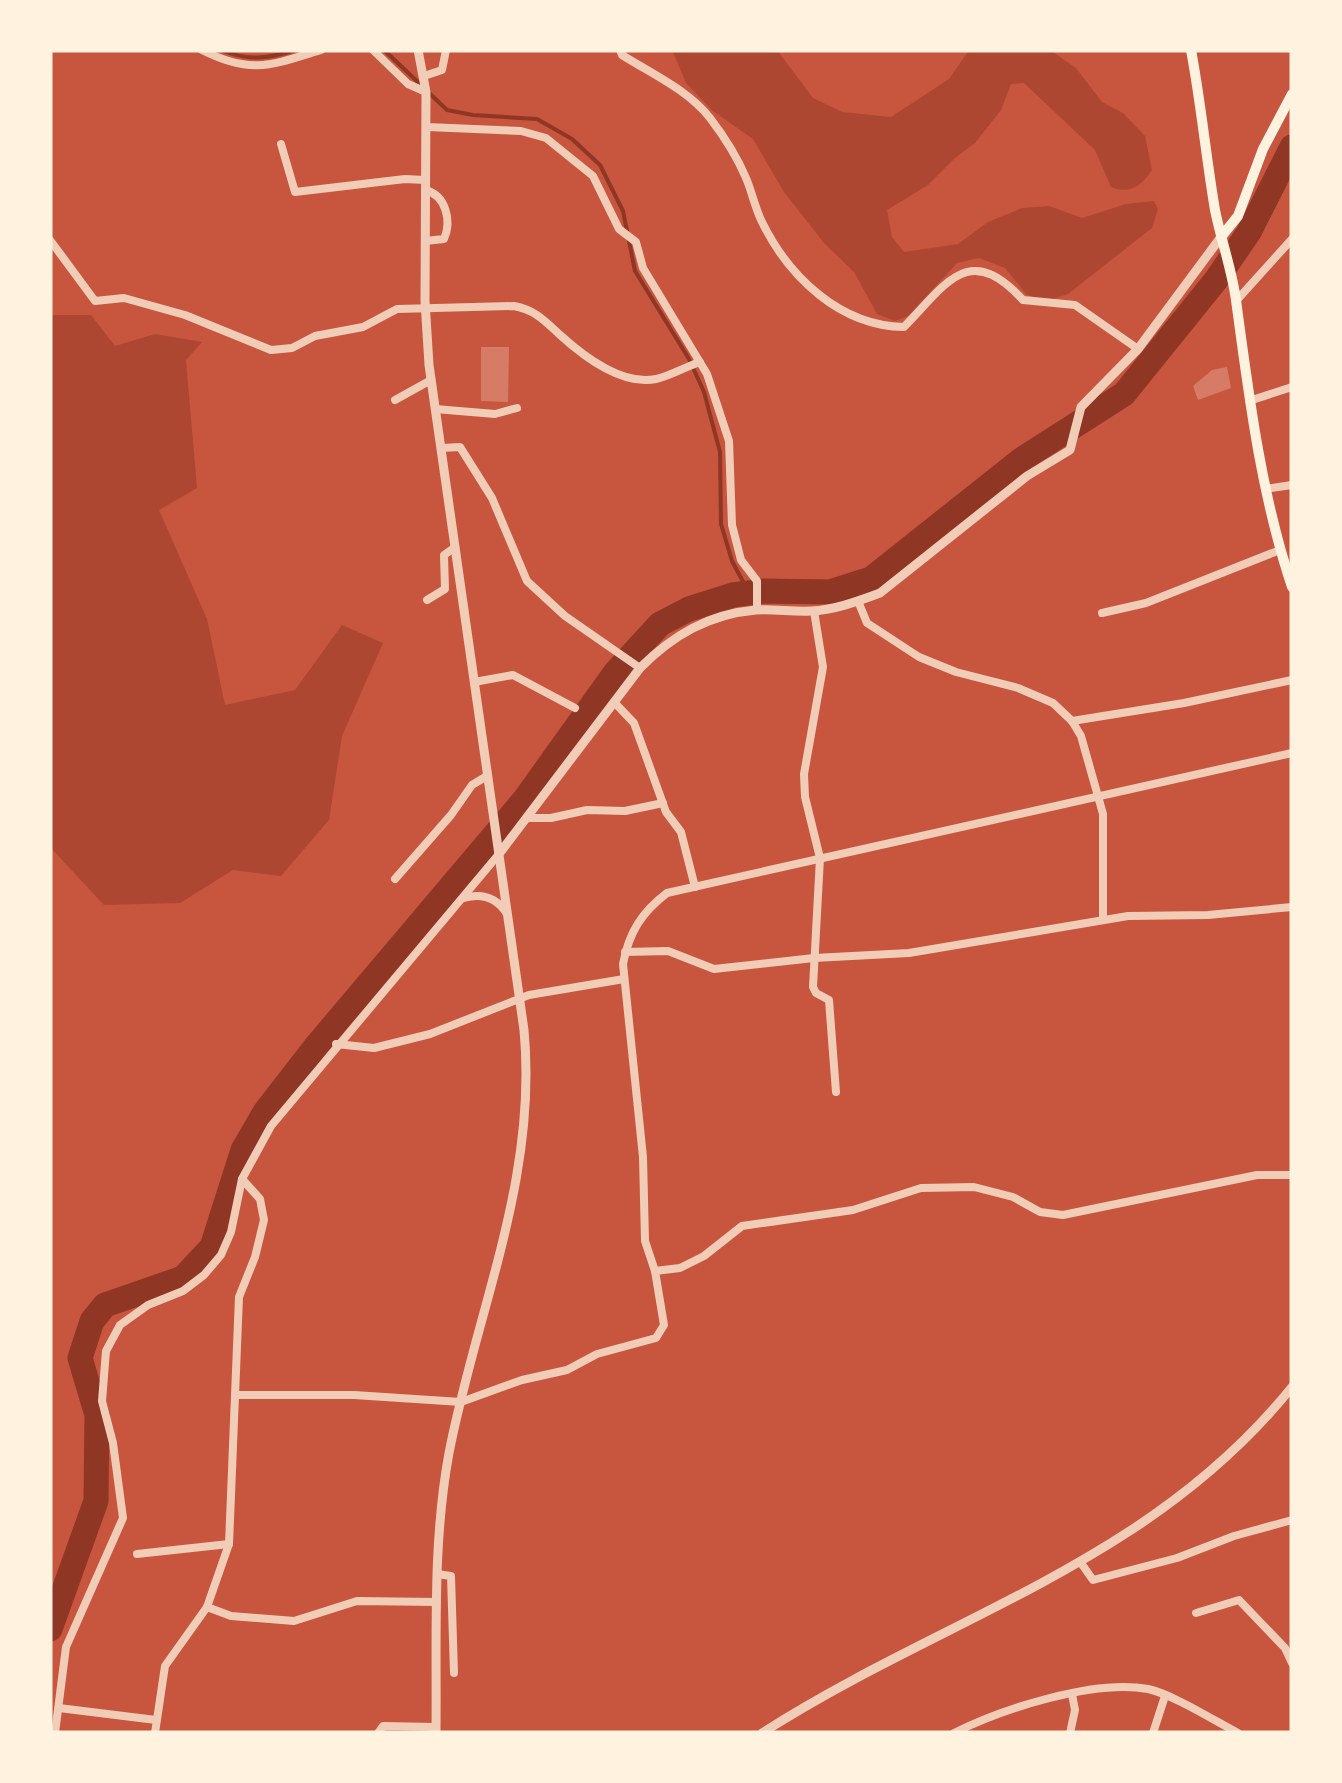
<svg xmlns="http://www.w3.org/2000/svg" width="1342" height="1783" viewBox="0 0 1342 1783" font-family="'DM Sans',sans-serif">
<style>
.green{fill:#ae4732}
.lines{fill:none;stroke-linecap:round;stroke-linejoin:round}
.stream{stroke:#8f3625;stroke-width:4}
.river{stroke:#8f3625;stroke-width:25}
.building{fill:#d67c66}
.minor{stroke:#f1ccb7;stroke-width:8}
.tertiary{stroke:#f1ccb7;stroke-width:9}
.secondary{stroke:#fff3e0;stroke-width:10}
</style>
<rect width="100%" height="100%" fill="#c8553d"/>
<!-- green -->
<g class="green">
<path d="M672 50H777L813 98 842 112 891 117 949 79 969 50H1050L1076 68 1102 102 1123 113 1145 136 1152 170C1142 185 1130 195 1111 187L1095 150 1024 83 1011 84 1001 110 975 143 955 158 928 185 887 210 892 237 904 252 958 244 988 222 1022 208 1049 206 1082 218 1126 204 1154 201 1158 209 1152 228 1068 294 1049 300 1027 295 1005 268 979 258 957 263 908 316 895 321 877 314 854 272 824 243 784 192 753 139 713 111 686 83Z"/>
<polygon points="50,315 91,315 115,346 155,334 202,342 186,360 197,488 159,510 207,619 225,705 295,690 342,625 383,643 342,736 329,820 281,876 233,870 180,903 104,905 50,847"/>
</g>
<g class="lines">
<!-- stream -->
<g class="stream">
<path d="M220 50C249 61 267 59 296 50"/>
<polyline points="384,50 420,84"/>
<polyline points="427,91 447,110 473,115 537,119 572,139 600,165 623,211 635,271 689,359 704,392 720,452 721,524 732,561 749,593"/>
</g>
<!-- river -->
<polyline class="river" points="50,1629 96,1501 97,1415 80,1358 92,1321 105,1305 183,1278 212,1247 243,1150 265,1112 317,1045 525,799 615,673 660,624 689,609 733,595 764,591 830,592 871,579 1021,460 1124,394 1216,280 1249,232 1292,147"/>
</g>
<!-- building -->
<g class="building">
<polygon points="481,347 509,347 508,402 481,401"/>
<polygon points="1227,367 1231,388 1198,400 1193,386 1212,370"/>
</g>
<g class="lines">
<!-- minor -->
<g class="minor">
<path d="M202 50C251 75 272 65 321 50"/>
<polyline points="373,50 408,84 426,92"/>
<path d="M620 50 622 55C652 74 688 90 710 118 723 135 738 159 746 178 752 192 755 208 762 222 789 277 840 326 904 327 947 283 969 241 1023 300L1075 305 1138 349"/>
<polyline points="424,76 442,70 446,50"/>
<polyline points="427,127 521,131 546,138 593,176 619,229 636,242 643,268 707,374 729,441 732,525 741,560 757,581 757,610"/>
<polyline points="281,144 295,192 405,179 425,180"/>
<path d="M50 240 95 301 124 298 185 315 271 350 292 348 315 336 363 327 397 309 514 306C535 310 544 320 559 334 582 355 622 386 656 379 670 376 685 367 700 362"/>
<path d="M425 241 444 239C452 221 446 195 425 190"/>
<polyline points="1236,301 1292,239"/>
<polyline points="395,400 431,380"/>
<polyline points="1249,401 1292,387"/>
<polyline points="435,409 495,414 517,408"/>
<polyline points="441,448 460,447 492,498 527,581 565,616 640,668"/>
<polyline points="1265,489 1292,485"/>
<polyline points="427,600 445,589 444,555 454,548"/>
<polyline points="858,601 867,623 919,657 956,672 1018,688 1053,703 1072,721 1081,736 1103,814 1103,920"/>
<polyline points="814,611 823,667 804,774 805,797 820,858 813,987 816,993 829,1000 836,1092"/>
<polyline points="1102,613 1146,603 1280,550"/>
<polyline points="474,682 513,675 575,708"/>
<polyline points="614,702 634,723 666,812 681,832 695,887"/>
<polyline points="1072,721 1184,703 1292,680"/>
<polyline points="527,818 551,818 587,810 625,811 663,803"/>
<polyline points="395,879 451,815 472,785 487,776"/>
<path d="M464 898C482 893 497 898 507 914"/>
<polyline points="625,952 668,951 714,969 814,958 909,953 1128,916 1208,915 1292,907"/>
<polyline points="336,1044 374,1048 430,1034 529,995 624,979"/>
<polyline points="655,1271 680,1268 704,1256 742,1226 853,1210 921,1188 974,1187 1013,1197 1040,1212 1063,1215 1257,1175 1292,1175"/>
<path d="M235 1395H354L461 1402 522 1380 567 1370 597 1354 656 1338 664 1325 655 1271 645 1241 643 1157 623 964C629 932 642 912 667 893L1292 753"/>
<polyline points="137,1554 229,1544"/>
<polyline points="1081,1563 1093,1580 1177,1558 1234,1536 1292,1520"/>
<polyline points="437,1574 451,1576 454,1673"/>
<polyline points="207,1607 231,1616 294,1621 357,1601 437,1602"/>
<polyline points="1196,1613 1239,1600 1285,1648 1292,1663"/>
<polyline points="59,1708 156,1720"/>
<polyline points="55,1733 66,1647 123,1518 113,1443 102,1401 106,1351 120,1325 148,1305 183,1291 204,1275 221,1255 231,1232 242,1179 271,1126 499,854"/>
<polyline points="155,1733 165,1666 207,1607 229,1544 239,1297 255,1257 264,1220 260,1199 242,1179"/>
<polyline points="378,1733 383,1726 436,1727"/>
<path d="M954 1733C1002 1709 1094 1679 1148 1689 1172 1694 1215 1721 1238 1733"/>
<polyline points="1070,1733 1075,1710 1072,1694"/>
<polyline points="1153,1733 1165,1696"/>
</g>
<!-- tertiary -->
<g class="tertiary">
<path d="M418 50 426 92 425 301 429 365 524 1030C538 1179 477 1309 449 1453 432 1545 437 1640 436 1733"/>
<path d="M499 854 640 668C673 635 709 614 756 610 775 609 793 612 811 611 835 610 858 601 880 593L1027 476 1070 450 1081 407 1138 349 1221 237"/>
<path d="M762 1733C946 1615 1149 1565 1292 1387"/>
</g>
<!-- secondary -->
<g class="secondary">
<path d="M1191 50C1201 103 1206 157 1215 210 1221 240 1232 270 1236 300 1249 397 1261 494 1292 587"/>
<polyline points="1221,237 1238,216 1263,149 1292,94"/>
</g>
</g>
<!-- border -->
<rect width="1342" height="1783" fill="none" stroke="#fff3e0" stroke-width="105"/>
</svg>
